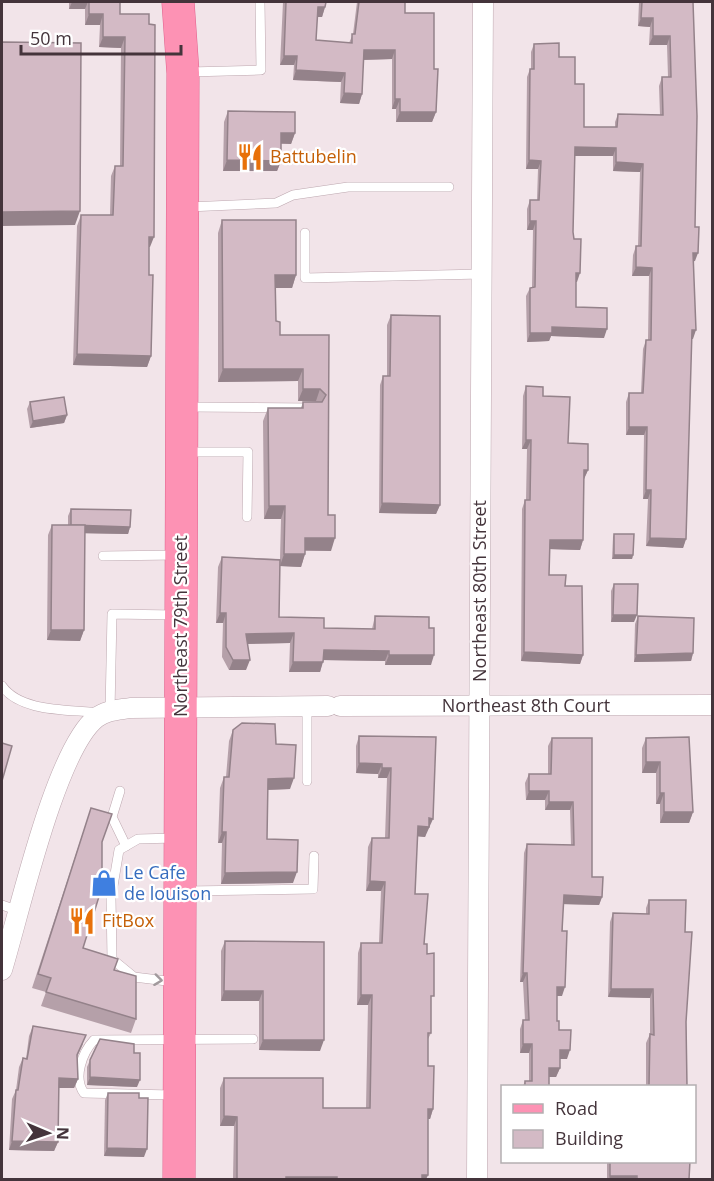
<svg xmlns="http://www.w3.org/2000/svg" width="714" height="1181" viewBox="0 0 714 1181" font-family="'Open Sans',sans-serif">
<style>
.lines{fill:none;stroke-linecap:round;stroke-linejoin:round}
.lane-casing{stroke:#bda7af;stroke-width:10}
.street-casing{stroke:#bda7af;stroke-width:21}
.primary-casing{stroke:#e1628d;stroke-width:33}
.lane{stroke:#fff;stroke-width:9}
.street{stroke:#fff;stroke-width:20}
.primary{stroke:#fd92b4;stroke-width:32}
.wall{fill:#b5a0a9}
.shaded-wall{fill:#94828a}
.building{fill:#d3bac5;stroke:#94828a;stroke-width:1.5}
.oneway{stroke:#a29a9d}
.labels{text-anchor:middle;stroke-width:4.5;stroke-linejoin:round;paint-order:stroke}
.food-label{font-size:18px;fill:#c56008;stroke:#fff;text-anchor:start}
.street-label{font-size:18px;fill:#44343b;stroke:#fff}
.shop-label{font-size:18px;fill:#366cbe;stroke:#fff;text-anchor:start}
</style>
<rect width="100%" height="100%" fill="#f2e4e9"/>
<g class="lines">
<defs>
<g id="lane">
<polyline points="189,72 261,70 260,2"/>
<polyline points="188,207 276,203 293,195 348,187 449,187"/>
<polyline points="305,233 305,278 482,274"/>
<polyline points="188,407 312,408"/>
<polyline points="187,452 248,452 247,517"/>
<polyline points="103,556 176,555"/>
<path d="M2 686C21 713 70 709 101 713"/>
<polyline points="307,706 307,781"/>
<polyline points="110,711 112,614 176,615"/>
<polyline points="120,791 112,817 126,846"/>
<polyline points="175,838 138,839 119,850 111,898 112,959 134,977 175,982"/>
<polyline points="185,891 313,889 314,856"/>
<polyline points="2,905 19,911"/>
<path d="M173 1095 84 1093C73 1078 82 1053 94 1040L253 1039"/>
</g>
<g id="street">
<polyline points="340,706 712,705"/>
<path d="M2 970C19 915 55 751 96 718 106 710 118 710 130 708L328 706"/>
<polyline points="477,1180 483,2"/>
</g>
<polyline id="primary" points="178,2 183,73 179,1180"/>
</defs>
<!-- lane casing -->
<use href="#lane" class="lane-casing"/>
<!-- street casing -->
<use href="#street" class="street-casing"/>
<!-- primary casing -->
<use href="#primary" class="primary-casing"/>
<!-- lane -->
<use href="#lane" class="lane"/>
<!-- street -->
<use href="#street" class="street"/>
<!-- primary -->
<use href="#primary" class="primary"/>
</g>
<!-- wall -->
<g class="wall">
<polygon points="69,2 120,2 120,14 149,14 150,247 149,247 149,275 151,356 147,367 73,365 77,226 81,215 110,215 111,176 115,166 120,166 121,48 99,47 100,25 85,25 85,9 69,9"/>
<polygon points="283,2 326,2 325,7 322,17 317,17 316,40 349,43 353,34 357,2 405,2 405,13 434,69 436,112 432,122 396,122 396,109 392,109 392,59 363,60 362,94 359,104 340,103 341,82 293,80 294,65 280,65"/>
<polygon points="639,2 693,2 695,261 694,261 693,339 691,339 686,539 683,548 646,546 648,499 643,499 644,435 626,435 626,402 629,393 641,393 643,349 646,340 648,340 649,276 632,276 633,255 636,246 638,246 640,172 613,171 613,156 574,156 573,232 577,282 576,282 576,307 604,338 551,336 549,341 527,342 526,296 530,288 532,287 533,230 527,230 527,209 530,200 537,200 538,169 526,169 527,77 530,69 531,69 531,52 534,44 559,57 575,84 584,127 615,127 615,122 618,114 660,115 659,86 662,77 668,77 667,45 649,45 650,27 638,26"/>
<polygon points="228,111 295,133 291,144 281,144 281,161 277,171 223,171 224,122"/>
<polygon points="222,220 296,275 292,288 275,288 276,321 280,335 329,335 328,515 331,551 305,551 305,554 301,567 280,566 279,617 324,628 372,629 375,616 431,665 385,665 385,661 323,660 320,672 289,672 290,643 248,644 246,670 229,670 222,657 223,623 216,623 218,567 222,557 280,559 281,519 264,519 263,421 268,408 301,408 303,402 316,401 298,401 298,381 218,382 218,233"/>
<polygon points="391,315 440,505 436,514 379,513 380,385 383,376 387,376 387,325"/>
<polygon points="526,386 543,396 568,443 588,470 584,479 583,540 580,550 550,549 549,575 565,586 583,655 580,664 521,661 522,509 525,500 526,500 527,449 522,449 523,396"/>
<polygon points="30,402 67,415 64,423 30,428 27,409"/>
<polygon points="71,509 130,527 128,534 85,533 84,630 80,641 47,640 48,535 52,525 68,525 68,516"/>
<polygon points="614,534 633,555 632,559 612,559 613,537"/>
<polygon points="614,584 634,622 611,622 611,591"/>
<polygon points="638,616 693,653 691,661 634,662 635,624"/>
<polygon points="233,730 276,744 290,789 267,790 267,839 293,883 221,884 222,843 218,843 220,788 224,777 226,777 229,741"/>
<polygon points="359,736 436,737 429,829 428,828 425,837 417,836 415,894 424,944 427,954 431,1004 431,1033 428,1039 428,1066 433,1109 430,1119 428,1119 428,1175 426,1179 233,1179 234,1126 220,1126 220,1088 224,1078 323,1108 366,1108 368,1005 357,1005 358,953 361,943 379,943 381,891 366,891 368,847 372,838 385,838 387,778 378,778 378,774 356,773 356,746"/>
<polygon points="552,738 592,738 592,877 602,897 599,905 563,904 562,996 557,996 557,1021 567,1059 560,1059 560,1068 556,1077 549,1077 549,1086 523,1086 525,1081 529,1081 529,1053 520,1053 520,1029 523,1020 525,1020 523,982 520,982 524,853 527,844 571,845 570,810 545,810 545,800 526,800 525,783 529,774 548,774 548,746"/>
<polygon points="646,738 693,812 689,823 660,823 660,804 656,804 656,773 642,773 642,748"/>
<polygon points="91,808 102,843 83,948 114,970 136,1019 131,1033 41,1006 46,992 32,988"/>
<polygon points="649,900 685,932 687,1086 646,1086 646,1043 650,1034 650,998 608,997 610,922 613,913 646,914 646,908"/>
<polygon points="225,941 320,1051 259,1050 259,1001 221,1001 221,951"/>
<polygon points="33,1026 83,1044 77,1057 78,1079 74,1088 59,1088 58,1142 54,1151 9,1150 12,1099 16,1090 19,1067 23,1058 26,1059 29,1036"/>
<polygon points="134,1053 137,1087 87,1085 87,1067 90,1060"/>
<polygon points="108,1093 144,1157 104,1156 105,1100"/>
<polygon points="607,1161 690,1161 689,1179 607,1179"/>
</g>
<!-- shaded-wall -->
<g class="shaded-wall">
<polygon points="72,2 88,2 85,9 69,9"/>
<polygon points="318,7 325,7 322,17 314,17"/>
<polygon points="89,14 103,14 100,25 85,25"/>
<polygon points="641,18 653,18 650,27 638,26"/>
<polygon points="653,36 670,36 667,45 649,45"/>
<polygon points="103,37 125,37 121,48 99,47"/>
<polygon points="364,50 395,50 392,59 360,60"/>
<polygon points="284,56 297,56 294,65 280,65"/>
<polygon points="296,70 345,73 341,82 293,80"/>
<polygon points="344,93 362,94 359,104 340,103"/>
<polygon points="395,99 400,99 396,109 392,109"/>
<polygon points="400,112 436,112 432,122 396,122"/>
<polygon points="281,133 295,133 291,144 277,143"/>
<polygon points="575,147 616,148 613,156 571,156"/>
<polygon points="227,160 281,161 277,171 223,171"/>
<polygon points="529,160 541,161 538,169 526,169"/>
<polygon points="616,162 643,164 640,172 613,171"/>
<polygon points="80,211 75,225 2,226 2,212"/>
<polygon points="530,221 536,221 533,230 527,230"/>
<polygon points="149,237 154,237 150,247 145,247"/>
<polygon points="693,253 698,253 695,261 690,262"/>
<polygon points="636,267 652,268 649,276 632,276"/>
<polygon points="576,273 580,273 577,282 573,282"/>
<polygon points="275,275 296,275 292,288 271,288"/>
<polygon points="552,327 607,329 604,338 551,336 549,341 527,342 530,333"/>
<polygon points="692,330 696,330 693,339 689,339"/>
<polygon points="77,354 151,356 147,367 73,365"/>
<polygon points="223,369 303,369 298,381 218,382"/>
<polygon points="303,389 320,389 316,401 298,401"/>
<polygon points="67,415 64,423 30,428 33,421"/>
<polygon points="629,427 647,427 644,435 626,435"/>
<polygon points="526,440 531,440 527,449 522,449"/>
<polygon points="584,470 588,470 584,479"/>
<polygon points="646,490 651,490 648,499 643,499"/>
<polygon points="382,503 440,505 436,514 379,513"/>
<polygon points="269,506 285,506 281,519 264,519"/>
<polygon points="71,525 130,527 128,534 68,533"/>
<polygon points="305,538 335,538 331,551 301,550"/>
<polygon points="650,538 686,539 683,548 646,546"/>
<polygon points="550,540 583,540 580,550 547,549"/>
<polygon points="284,554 305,554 301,567 280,566"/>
<polygon points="614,555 633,555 632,559 612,559"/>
<polygon points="220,613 226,613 223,623 216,623"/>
<polygon points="613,615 637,615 634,622 611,622"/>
<polygon points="51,630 84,630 80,641 47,640"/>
<polygon points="294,633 290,643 243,644 246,634"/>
<polygon points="324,650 389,651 385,661 320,660"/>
<polygon points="524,652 583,655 580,664 521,661"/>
<polygon points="693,653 691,661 634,662 636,655"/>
<polygon points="389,655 434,655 431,665 385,665"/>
<polygon points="233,660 250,660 246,670 229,670"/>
<polygon points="293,662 323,662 320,672 289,672"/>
<polygon points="646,762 660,762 656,773 642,773"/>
<polygon points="359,763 382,764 378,774 356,773"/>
<polygon points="382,768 391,768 387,778 378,778"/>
<polygon points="294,778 290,789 264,790 268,779"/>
<polygon points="529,791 549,791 545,800 526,800"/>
<polygon points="660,793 664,793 660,804 656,804"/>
<polygon points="549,802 573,802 570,810 545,810"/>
<polygon points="664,812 693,812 689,823 660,823"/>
<polygon points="429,818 433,819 425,837 414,836 418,826"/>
<polygon points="222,832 226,832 222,843 218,843"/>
<polygon points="297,872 293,883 221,884 225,873"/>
<polygon points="370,881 385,882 381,891 366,891"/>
<polygon points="564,895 602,897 599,905 560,904"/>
<polygon points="523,973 527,973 523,982 520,982"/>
<polygon points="557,987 565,987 562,996 554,996"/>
<polygon points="611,989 653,989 650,998 608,997"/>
<polygon points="224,991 263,991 259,1001 221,1001"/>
<polygon points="361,995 372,995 368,1005 357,1005"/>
<polygon points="263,1040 324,1040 320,1051 259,1050"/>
<polygon points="523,1044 532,1044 529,1053 520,1053"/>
<polygon points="560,1050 570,1050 567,1059 557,1059"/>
<polygon points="549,1068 560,1068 556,1077 546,1077"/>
<polygon points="90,1077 140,1080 137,1087 87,1085"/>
<polygon points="59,1078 78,1079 74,1088 56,1088"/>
<polygon points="428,1109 433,1109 430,1119 425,1119"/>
<polygon points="224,1116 237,1117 234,1126 220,1126"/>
<polygon points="12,1141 58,1142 54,1151 9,1150"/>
<polygon points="107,1148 147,1149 144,1157 104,1156"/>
<polygon points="422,1175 428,1175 426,1179 421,1179"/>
<polygon points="610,1176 637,1176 636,1179 609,1179"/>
<polygon points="286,1177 337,1177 336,1179 285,1179"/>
</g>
<!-- building -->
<g class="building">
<polygon points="89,2 120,2 120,14 149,14 149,24 155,25 154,237 149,237 149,275 153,275 151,356 77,354 81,215 113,215 115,166 123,166 125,37 103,37 103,14 89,14"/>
<polygon points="286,2 326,2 325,7 318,7 316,40 352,43 352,34 355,34 359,2 405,2 405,13 434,13 434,69 438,69 436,112 400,112 400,99 395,99 395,50 364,50 362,94 344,93 345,73 296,70 297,56 284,56"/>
<polygon points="642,2 693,2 697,116 695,227 699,227 698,253 693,253 696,330 692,330 686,539 650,538 651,490 646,490 647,427 629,427 629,393 643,393 646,340 651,340 652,268 636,267 636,246 641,246 643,164 616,162 616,148 575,147 573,232 574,239 581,239 580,273 576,273 576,307 607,308 607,329 552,327 552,333 530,333 530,288 535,287 536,221 530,221 530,200 539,200 541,161 529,160 530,69 534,69 534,44 559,43 559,57 575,57 575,84 584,84 584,127 617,127 618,114 663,115 662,77 671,77 670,36 653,36 653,18 641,18"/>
<polygon points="2,42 81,43 80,211 2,212"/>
<polygon points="228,111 295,112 295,133 281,133 281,161 227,160"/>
<polygon points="222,220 296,220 296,275 275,275 276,321 280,322 280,335 329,335 328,515 335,515 335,538 305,538 305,554 284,554 285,506 269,506 268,408 303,408 303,402 322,402 326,395 320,389 303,389 303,369 223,369"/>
<polygon points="391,315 440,316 440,505 382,503 383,376 390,376"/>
<polygon points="526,386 543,387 543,396 570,397 568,443 588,444 588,470 584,470 583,540 550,540 549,575 566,575 565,586 582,586 583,655 524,652 525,500 530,500 531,440 526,440"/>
<polygon points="64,397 67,415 33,421 30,402"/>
<polygon points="71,509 131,510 130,527 71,525"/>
<polygon points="52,525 85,525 84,630 51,630"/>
<polygon points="614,534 634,534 633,555 614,555"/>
<polygon points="222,557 280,560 279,617 324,618 324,628 375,629 375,616 429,617 429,628 434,628 434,655 389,655 389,651 324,650 323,662 293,662 294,633 246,634 250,660 233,660 226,647 226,613 220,613"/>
<polygon points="614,584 638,584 637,615 613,615"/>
<polygon points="638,616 694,618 693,653 636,655"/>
<polygon points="242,723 275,724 276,744 296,745 294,778 268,779 267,839 298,840 297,872 225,873 226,832 222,832 224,777 229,777 233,730"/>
<polygon points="359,736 436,737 433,819 429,818 429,827 418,826 415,894 428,894 424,944 427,944 427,954 434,953 434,996 431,996 431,1033 428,1033 428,1066 434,1066 433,1109 428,1109 428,1175 422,1175 422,1179 337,1179 337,1177 286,1177 286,1179 237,1179 237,1117 224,1116 224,1078 323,1078 323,1108 370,1108 372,995 361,995 361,943 382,943 385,882 370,881 372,838 389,838 391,768 382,768 382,764 359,763"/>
<polygon points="689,737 693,812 664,812 664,793 660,793 660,762 646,762 646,738"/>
<polygon points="552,738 592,738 592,877 603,877 602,897 564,895 562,931 567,931 565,987 557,987 557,1021 559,1021 559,1030 571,1030 570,1050 560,1050 560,1068 549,1068 549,1086 525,1086 525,1081 532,1081 532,1044 523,1044 523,1020 529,1020 527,973 523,973 527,844 574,845 573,802 549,802 549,791 529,791 529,774 551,774"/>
<polygon points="2,743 12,746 2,781"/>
<polygon points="91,808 112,814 102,842 102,887 83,948 118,959 114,970 136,976 136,1019 46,992 51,978 38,974"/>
<polygon points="649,900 686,900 685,932 692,932 686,1022 687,1086 649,1086 650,1034 654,1035 653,989 611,989 613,913 649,914"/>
<polygon points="225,941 324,942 324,1040 263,1040 263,991 224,991"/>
<polygon points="33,1026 86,1035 77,1055 78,1079 59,1078 58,1142 12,1141 16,1090 18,1090 23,1058 27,1059"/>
<polygon points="100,1039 134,1044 134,1053 140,1053 140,1080 90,1077 90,1060"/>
<polygon points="108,1093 139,1093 139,1098 148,1098 147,1149 107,1148"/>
<polygon points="610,1161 690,1161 689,1179 637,1179 637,1176 610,1176"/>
</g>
<!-- one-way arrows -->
<defs><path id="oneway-chevron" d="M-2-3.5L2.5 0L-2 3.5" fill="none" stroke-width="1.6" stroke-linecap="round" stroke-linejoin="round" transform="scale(1.5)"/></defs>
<use class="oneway" href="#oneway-chevron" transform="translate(158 980) rotate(7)"/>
<!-- icons -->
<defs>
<symbol id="restaurant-bare" viewBox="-9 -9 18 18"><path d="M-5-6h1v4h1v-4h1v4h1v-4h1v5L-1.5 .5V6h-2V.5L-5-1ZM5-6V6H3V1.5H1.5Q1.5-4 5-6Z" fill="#e8710a" stroke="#fff" stroke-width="2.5" paint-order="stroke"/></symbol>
<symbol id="shop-bare" viewBox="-9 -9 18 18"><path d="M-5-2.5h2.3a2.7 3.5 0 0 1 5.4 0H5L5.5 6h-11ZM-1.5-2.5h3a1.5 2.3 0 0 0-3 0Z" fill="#3f7fe0" stroke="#fff" stroke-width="2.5" paint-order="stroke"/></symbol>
</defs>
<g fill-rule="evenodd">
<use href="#restaurant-bare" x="231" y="138" width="38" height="38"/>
<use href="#shop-bare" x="85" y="864" width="38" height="38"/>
<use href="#restaurant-bare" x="63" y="902" width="38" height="38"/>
</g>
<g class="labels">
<!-- food labels -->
<g class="food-label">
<text x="270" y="163">Battubelin</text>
<text x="102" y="927">FitBox</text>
</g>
<!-- street labels -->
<g class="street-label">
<text transform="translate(480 591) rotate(-90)" y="6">Northeast 80th Street</text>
<text transform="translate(181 626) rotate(-90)" y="6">Northeast 79th Street</text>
<text x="526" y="712">Northeast 8th Court</text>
</g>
<!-- shop labels -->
<g class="shop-label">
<text x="124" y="879">Le Cafe<tspan x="124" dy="21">de louison</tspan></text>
</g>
</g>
<!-- border -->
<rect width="714" height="1181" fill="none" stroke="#44343b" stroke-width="6"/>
<!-- legend -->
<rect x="501" y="1085" width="195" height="78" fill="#ffffff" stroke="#b4aeb1" stroke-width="1.5"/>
<rect x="513" y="1104" width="30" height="9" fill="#fd92b4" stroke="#b4aeb1" stroke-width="1.5"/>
<text x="555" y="1115" font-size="18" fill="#44343b">Road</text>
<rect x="513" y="1130" width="30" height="18" fill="#d3bac5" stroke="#b4aeb1" stroke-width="1.5"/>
<text x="555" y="1145" font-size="18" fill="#44343b">Building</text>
<!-- north arrow -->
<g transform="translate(48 1133) rotate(92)" stroke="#ffffff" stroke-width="4.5" paint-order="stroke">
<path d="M0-4.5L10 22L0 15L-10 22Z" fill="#44343b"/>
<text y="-9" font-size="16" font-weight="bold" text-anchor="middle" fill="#44343b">N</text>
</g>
<!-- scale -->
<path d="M21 45v9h160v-9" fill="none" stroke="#44343b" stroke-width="3"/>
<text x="30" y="45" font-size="18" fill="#44343b" stroke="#ffffff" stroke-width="4.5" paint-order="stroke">50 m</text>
</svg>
